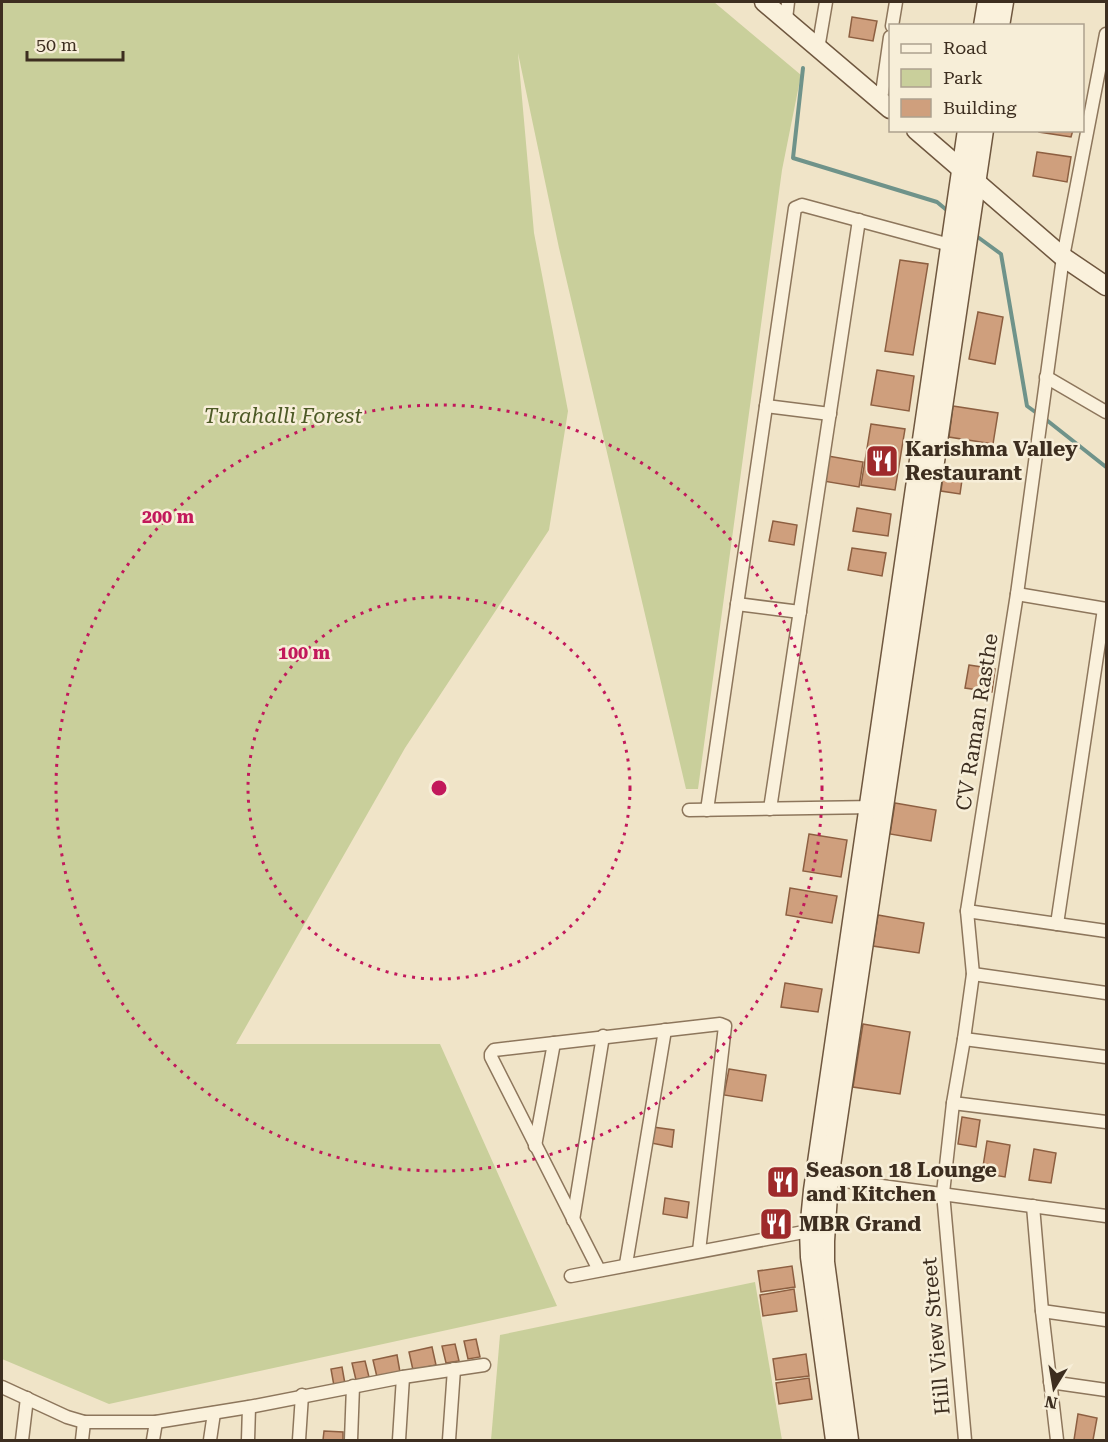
<svg xmlns="http://www.w3.org/2000/svg" width="1108" height="1442" viewBox="0 0 1108 1442" font-family="'Roboto Serif',serif">
<style>
.green{fill:#c9cf9b}
.lines{fill:none;stroke-linecap:round;stroke-linejoin:round}
.stream{stroke:#6f938a;stroke-width:4}
.building{fill:#cf9f7d;stroke:#8d5f41;stroke-width:1.5}
.street-casing{stroke:#8d765c;stroke-width:15}
.secondary-casing{stroke:#6f573f;stroke-width:21}
.street{stroke:#faf1dc;stroke-width:12}
.secondary{stroke:#faf1dc;stroke-width:18}
.ring{fill:none;stroke:#c2185b;stroke-width:3;stroke-dasharray:3 6}
.labels{text-anchor:middle;stroke-width:5;stroke-linejoin:round;paint-order:stroke}
.park-label{font-size:21px;font-style:italic;fill:#4d5a26;stroke:#f7eed8}
.poi-label{font-size:21px;font-weight:bold;fill:#3d2e20;stroke:#f7eed8;text-anchor:start}
.street-label{font-size:21px;fill:#3d2e20;stroke:#f7eed8}
.centre{fill:#c2185b;stroke:#f7eed8;stroke-width:3}
.ring-label{font-size:18px;text-anchor:middle;font-weight:bold;fill:#c2185b;stroke:#f7eed8;stroke-width:5;stroke-linejoin:round;paint-order:stroke}
</style>
<rect width="100%" height="100%" fill="#f0e4c8"/>
<!-- green -->
<g class="green">
<polygon points="2,2 714,2 801,75 782,170 698,789 686,789 559,248 518,53 534,233 568,411 549,530 405,748 236,1044 440,1044 557,1306 109,1404 2,1359"/>
<polygon points="755,1282 782,1440 491,1440 500,1335"/>
</g>
<g class="lines">
<!-- stream -->
<g class="stream">
<polyline points="803,68 793,158 937,202 949,212"/>
<polyline points="975,235 1001,254 1027,406 1038,414"/>
<polyline points="1044,418 1106,467"/>
</g>
</g>
<!-- building -->
<g class="building">
<polygon points="852,17 877,21 873,41 849,37"/>
<polygon points="1039,130 1073,130 1071,137 1039,132"/>
<polygon points="1037,152 1071,157 1067,182 1033,176"/>
<polygon points="900,260 928,264 913,355 885,351"/>
<polygon points="978,312 1003,317 995,364 969,359"/>
<polygon points="877,370 914,376 909,411 871,405"/>
<polygon points="953,406 998,413 993,444 949,437"/>
<polygon points="871,424 905,429 895,490 861,485"/>
<polygon points="828,456 863,462 859,487 823,481"/>
<polygon points="944,470 963,473 960,494 941,491"/>
<polygon points="857,508 891,514 888,536 853,531"/>
<polygon points="773,521 797,525 794,545 769,541"/>
<polygon points="852,548 886,553 882,576 848,570"/>
<polygon points="969,665 995,669 992,692 965,688"/>
<polygon points="895,803 936,810 931,841 890,834"/>
<polygon points="809,834 847,840 841,877 803,871"/>
<polygon points="790,888 837,896 832,923 786,915"/>
<polygon points="878,915 924,923 919,953 873,946"/>
<polygon points="785,983 822,989 818,1012 781,1007"/>
<polygon points="863,1024 910,1032 900,1094 853,1087"/>
<polygon points="729,1069 766,1075 762,1101 724,1095"/>
<polygon points="962,1117 980,1120 976,1147 958,1144"/>
<polygon points="653,1127 674,1130 672,1147 651,1143"/>
<polygon points="987,1141 1010,1145 1005,1177 982,1173"/>
<polygon points="1034,1149 1056,1153 1051,1183 1029,1180"/>
<polygon points="665,1198 689,1202 687,1218 663,1214"/>
<polygon points="792,1266 795,1287 761,1292 758,1271"/>
<polygon points="794,1289 797,1311 763,1316 760,1295"/>
<polygon points="476,1339 480,1357 468,1359 464,1341"/>
<polygon points="455,1344 459,1361 446,1363 442,1346"/>
<polygon points="432,1347 436,1365 413,1370 409,1352"/>
<polygon points="806,1354 809,1376 776,1380 773,1359"/>
<polygon points="397,1355 400,1372 377,1377 373,1360"/>
<polygon points="365,1361 369,1377 356,1380 352,1363"/>
<polygon points="342,1367 345,1384 334,1386 331,1369"/>
<polygon points="809,1378 812,1399 779,1404 776,1383"/>
<polygon points="1078,1414 1097,1418 1093,1440 1074,1440"/>
<polygon points="324,1431 343,1432 343,1440 323,1440"/>
</g>
<g class="lines">
<defs>
<g id="street">
<polyline points="786,19 788,2"/>
<polyline points="892,26 896,2"/>
<polyline points="818,49 826,2"/>
<polyline points="881,100 890,37"/>
<polyline points="1046,377 1106,412"/>
<polyline points="766,406 830,414"/>
<polyline points="1017,594 1106,609"/>
<polyline points="737,604 800,612"/>
<polyline points="770,809 859,220"/>
<polyline points="689,810 874,807"/>
<polyline points="707,810 795,208 802,205 950,245"/>
<polyline points="967,911 1106,931"/>
<polyline points="1057,924 1104,609"/>
<polyline points="973,974 1106,993"/>
<polyline points="964,1039 1106,1057"/>
<polyline points="953,1103 1106,1122"/>
<polyline points="535,1146 554,1043"/>
<polyline points="822,1178 1106,1216"/>
<polyline points="1033,1206 1042,1311 1057,1440"/>
<polyline points="573,1220 603,1036"/>
<polyline points="626,1264 665,1030"/>
<polyline points="599,1270 491,1057 491,1054 494,1050 720,1024 725,1026 699,1251"/>
<polyline points="571,1276 809,1231"/>
<polyline points="1042,1311 1106,1320"/>
<polyline points="1050,1382 1106,1390"/>
<polyline points="2,1387 67,1417 84,1422 156,1422 249,1407 403,1377 484,1365"/>
<polyline points="22,1440 27,1398"/>
<polyline points="82,1440 84,1422"/>
<polyline points="153,1440 156,1422"/>
<polyline points="210,1440 214,1413"/>
<polyline points="248,1440 249,1407"/>
<polyline points="299,1440 302,1395"/>
<polyline points="351,1440 353,1386"/>
<polyline points="399,1440 403,1377"/>
<polyline points="449,1440 454,1369"/>
<polyline points="965,1440 943,1193 953,1103 964,1039 973,974 967,911 1017,594 1063,257 1106,34"/>
</g>
<g id="secondary">
<polyline points="764,2 890,109"/>
<polyline points="983,26 987,2"/>
<polyline points="1000,26 1004,2"/>
<polyline points="916,130 1063,257 1106,286"/>
<polyline points="835,1440 810,1257 809,1231 813,1190 967,130"/>
<polyline points="849,1440 825,1262 825,1241 829,1179 984,130"/>
</g>
</defs>
<!-- street casing -->
<use href="#street" class="street-casing"/>
<!-- secondary casing -->
<use href="#secondary" class="secondary-casing"/>
<!-- street -->
<use href="#street" class="street"/>
<!-- secondary -->
<use href="#secondary" class="secondary"/>
</g>
<!-- distance rings -->
<g class="ring">
<circle cx="439" cy="788" r="191"/>
<circle cx="439" cy="788" r="383"/>
</g>
<!-- icons -->
<defs>
<symbol id="restaurant-square" viewBox="-11 -11 22 22"><rect x="-9" y="-9" width="18" height="18" rx="4" fill="#9e2a2b" stroke="#f7eed8"/><path d="M-5-6h1v4h1v-4h1v4h1v-4h1v5L-1.5 .5V6h-2V.5L-5-1ZM5-6V6H3V1.5H1.5Q1.5-4 5-6Z" fill="#fff"/></symbol>
</defs>
<g fill-rule="evenodd">
<use href="#restaurant-square" x="863" y="442" width="38" height="38"/>
<use href="#restaurant-square" x="764" y="1163" width="38" height="38"/>
<use href="#restaurant-square" x="757" y="1205" width="38" height="38"/>
</g>
<g class="labels">
<!-- park labels -->
<g class="park-label">
<text x="283" y="423">Turahalli Forest</text>
</g>
<!-- poi labels -->
<g class="poi-label">
<text x="905" y="456">Karishma Valley<tspan x="905" dy="24">Restaurant</tspan></text>
<text x="806" y="1177">Season 18 Lounge<tspan x="806" dy="24">and Kitchen</tspan></text>
<text x="799" y="1231">MBR Grand</text>
</g>
<!-- street labels -->
<g class="street-label">
<text transform="translate(977 722) rotate(-81)" y="7">CV Raman Rasthe</text>
<text transform="translate(936 1336) rotate(-95)" y="7">Hill View Street</text>
</g>
</g>
<circle cx="439" cy="788" r="9" class="centre"/>
<g class="ring-label">
<text x="168" y="523">200 m</text>
<text x="304" y="659">100 m</text>
</g>
<!-- border -->
<rect width="1108" height="1442" fill="none" stroke="#3d2e20" stroke-width="6"/>
<!-- legend -->
<rect x="889" y="24" width="195" height="108" fill="#f7eed8" stroke="#ada18e" stroke-width="1.5"/>
<rect x="901" y="44" width="30" height="9" fill="#faf1dc" stroke="#ada18e" stroke-width="1.5"/>
<text x="943" y="54" font-size="18" fill="#3d2e20">Road</text>
<rect x="901" y="69" width="30" height="18" fill="#c9cf9b" stroke="#ada18e" stroke-width="1.5"/>
<text x="943" y="84" font-size="18" fill="#3d2e20">Park</text>
<rect x="901" y="99" width="30" height="18" fill="#cf9f7d" stroke="#ada18e" stroke-width="1.5"/>
<text x="943" y="114" font-size="18" fill="#3d2e20">Building</text>
<!-- north arrow -->
<g transform="translate(1054 1388) rotate(191)" stroke="#f7eed8" stroke-width="4.5" paint-order="stroke">
<path d="M0-4.5L10 22L0 15L-10 22Z" fill="#3d2e20"/>
<text y="-9" font-size="16" font-weight="bold" text-anchor="middle" fill="#3d2e20">N</text>
</g>
<!-- scale -->
<path d="M27 51v9h96v-9" fill="none" stroke="#3d2e20" stroke-width="3"/>
<text x="36" y="51" font-size="18" fill="#3d2e20" stroke="#f7eed8" stroke-width="4.5" paint-order="stroke">50 m</text>
</svg>
